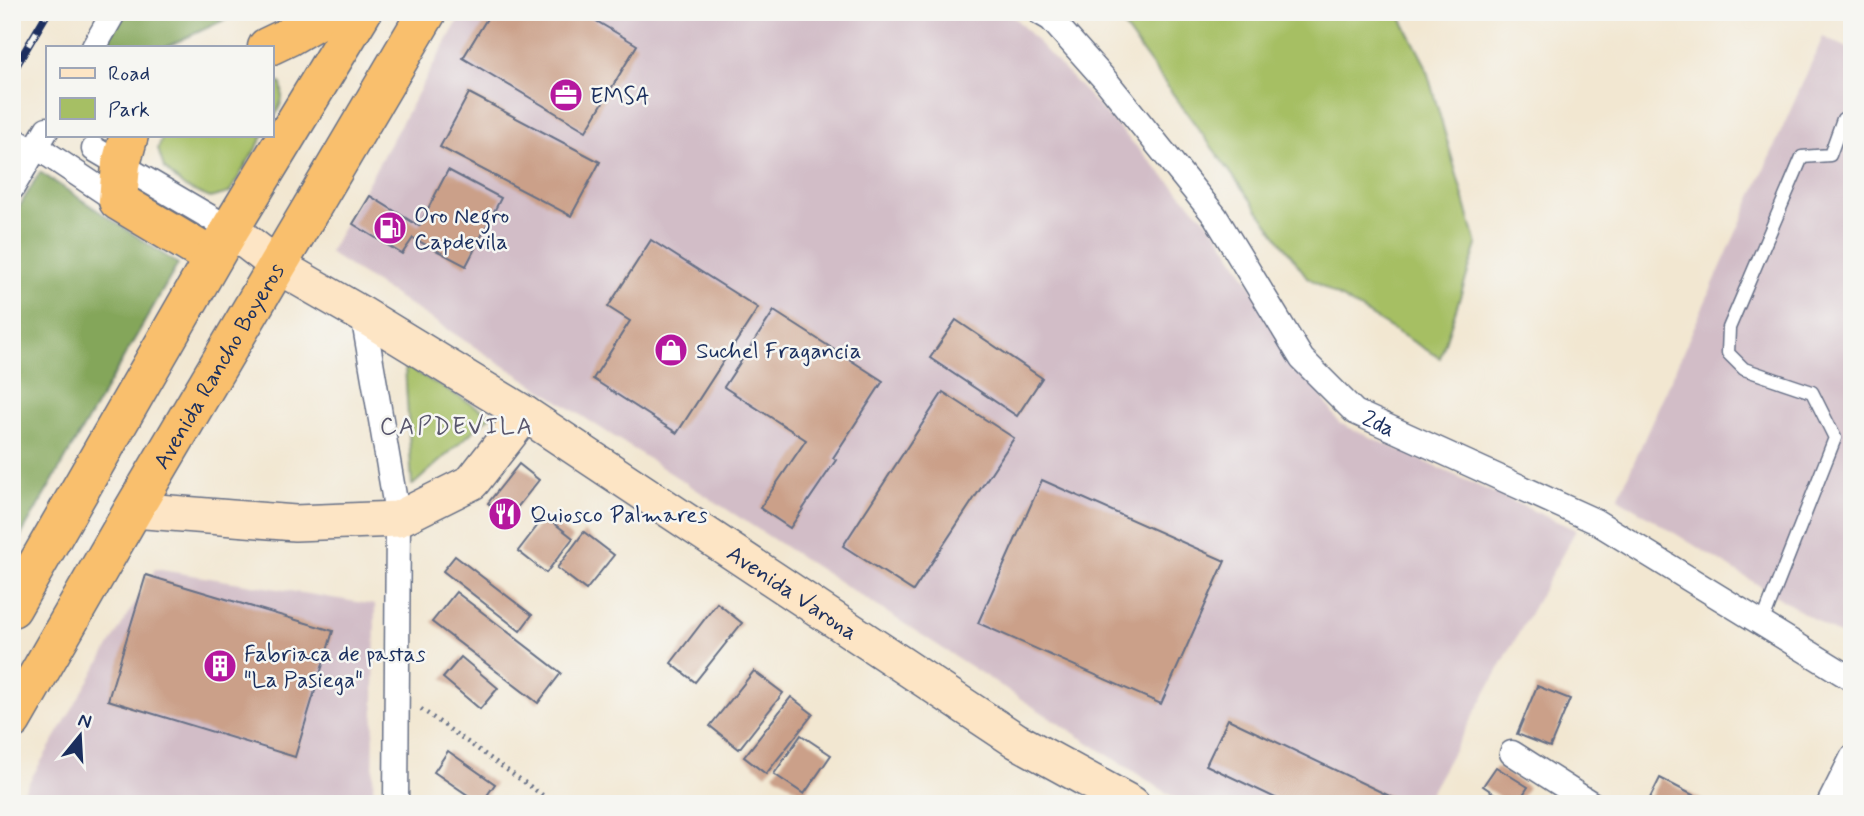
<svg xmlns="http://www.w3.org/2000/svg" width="1864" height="816" viewBox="0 0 1864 816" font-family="Mynerve,sans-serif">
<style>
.industrial{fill:#d2bdc7}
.green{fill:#a6bf64;stroke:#607761;stroke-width:2}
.forest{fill:#84a65a;stroke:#506a5c;stroke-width:2}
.building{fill:#cba089}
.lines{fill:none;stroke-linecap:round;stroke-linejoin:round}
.lane-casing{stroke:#666f86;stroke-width:15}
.street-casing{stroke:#666f86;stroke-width:27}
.secondary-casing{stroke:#666f86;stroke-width:38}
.highway-casing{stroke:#666f86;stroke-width:41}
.path{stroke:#666f86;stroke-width:4.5;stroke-dasharray:2 5;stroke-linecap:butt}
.lane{stroke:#fff;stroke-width:12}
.street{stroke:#fff;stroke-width:24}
.secondary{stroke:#fde5c5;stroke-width:35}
.highway{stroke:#f9bf6d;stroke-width:38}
.rail-casing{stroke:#1b2f5e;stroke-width:8}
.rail{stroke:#f6f6f2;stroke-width:5;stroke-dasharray:16;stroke-linecap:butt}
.labels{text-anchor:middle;stroke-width:5;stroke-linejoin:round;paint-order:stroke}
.poi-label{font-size:23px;fill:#1b2f5e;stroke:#f6f6f2;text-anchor:start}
.street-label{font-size:23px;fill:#1b2f5e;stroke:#f6f6f2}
.neighbourhood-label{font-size:24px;letter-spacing:2px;fill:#59576d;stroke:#f6f6f2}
</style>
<rect width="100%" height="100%" fill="#f6f6f2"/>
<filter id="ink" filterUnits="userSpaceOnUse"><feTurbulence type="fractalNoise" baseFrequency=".0143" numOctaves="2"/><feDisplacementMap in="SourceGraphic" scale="14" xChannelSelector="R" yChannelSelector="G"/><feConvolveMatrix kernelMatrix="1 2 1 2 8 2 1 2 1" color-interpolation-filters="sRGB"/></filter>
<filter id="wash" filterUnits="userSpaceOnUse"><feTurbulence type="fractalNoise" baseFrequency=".00686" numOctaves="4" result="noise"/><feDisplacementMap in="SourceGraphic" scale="28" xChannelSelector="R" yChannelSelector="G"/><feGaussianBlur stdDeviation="1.57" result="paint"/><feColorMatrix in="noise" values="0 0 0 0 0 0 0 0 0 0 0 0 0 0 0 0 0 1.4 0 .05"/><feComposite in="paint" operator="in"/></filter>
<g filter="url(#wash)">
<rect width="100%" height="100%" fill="#f2e7d1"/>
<!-- industrial -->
<g class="industrial">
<polygon points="463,12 999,12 1016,19 1217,232 1339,423 1576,530 1424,804 1184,804 329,253"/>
<polygon points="1823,37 1852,50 1852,643 1618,498"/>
<polygon points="155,569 375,605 373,804 16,804"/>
</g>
<!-- green -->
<g class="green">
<polygon points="1113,12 1398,12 1425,64 1477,245 1440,358 1307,277"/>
<path d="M271 78 281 84C285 98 279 110 271 123Z"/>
<polygon points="163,135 264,135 229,193 210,198 184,187 164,168 158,149"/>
<polygon points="405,366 491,415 413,485 412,485"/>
</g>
<!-- forest -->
<g class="forest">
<polygon points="122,12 241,12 166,47 102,47"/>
<polygon points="40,172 178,264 12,551 12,219"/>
</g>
<g id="blocks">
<!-- building -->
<g class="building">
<polygon points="491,12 581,12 637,45 586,131 463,58"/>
<polygon points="469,93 600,162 571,216 440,147"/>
<polygon points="448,170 501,198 466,266 413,238 402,254 353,224 370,196 419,226"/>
<polygon points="651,240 758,308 677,433 593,379 630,321 608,307"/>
<polygon points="774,311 883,381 833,458 836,460 790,528 760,508 806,440 724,387"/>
<polygon points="956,320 1042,378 1017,416 930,358"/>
<polygon points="943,392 1014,438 913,591 843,546"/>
<polygon points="519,464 539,480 508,519 488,503"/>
<polygon points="1042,480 1225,561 1161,704 978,623"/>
<polygon points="545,516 573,538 546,573 518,551"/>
<polygon points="584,532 614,555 586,590 557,568"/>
<polygon points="455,556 532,615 520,631 443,571"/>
<polygon points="146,575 333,631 295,757 108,700"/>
<polygon points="456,592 561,673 538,703 432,622"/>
<polygon points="717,603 742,623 695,682 671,663"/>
<polygon points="461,657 498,688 480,709 443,678"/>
<polygon points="754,671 783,693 739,749 710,726"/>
<polygon points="1537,686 1570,699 1550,747 1517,734"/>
<polygon points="791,697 813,714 766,774 744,757"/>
<polygon points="1228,719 1400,801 1398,804 1288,804 1206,765"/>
<polygon points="801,735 831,755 804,794 774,774"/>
<polygon points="448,751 495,784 481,804 434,772"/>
<polygon points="1496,767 1528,787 1517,804 1510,804 1483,786"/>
<polygon points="1660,778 1710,804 1647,804"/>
</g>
</g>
</g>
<g filter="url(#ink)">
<use href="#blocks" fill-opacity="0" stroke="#666f86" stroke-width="2"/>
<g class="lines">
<defs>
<g id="lane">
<polyline points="12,131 37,147"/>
<polyline points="1762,623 1835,438 1812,392 1744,369 1728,353 1729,328 1802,157 1830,155 1843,119"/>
</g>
<g id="street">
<path id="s1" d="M1039 12 1051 19 1107 82 1215 216 1302 359 1355 412 1595 521 1852 679"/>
<polyline points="94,47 114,12"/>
<polyline points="37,147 118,201"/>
<polyline points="94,149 230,229"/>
<polyline points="12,188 47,129"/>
<polyline points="363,315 398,519 396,804"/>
<polyline points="1512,753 1592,804"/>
<polyline points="1829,804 1852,758"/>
</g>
<g id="secondary">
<path id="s2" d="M230 229 278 266 363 315 525 414 1017 741 1132 804"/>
<polyline points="133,510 295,523 398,519 472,482 525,414"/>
</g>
<g id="highway">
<polyline points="267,47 288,37 331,12"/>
<polyline points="129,135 121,164 118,201 213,258"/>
<polyline points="12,608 230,229 362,12"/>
<path id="s3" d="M12 720 133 510 427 12"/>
</g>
</defs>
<!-- lane casing -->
<use href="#lane" class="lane-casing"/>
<!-- street casing -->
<use href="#street" class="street-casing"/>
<!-- secondary casing -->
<use href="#secondary" class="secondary-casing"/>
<!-- highway casing -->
<use href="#highway" class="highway-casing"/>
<!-- path -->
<polyline class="path" points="421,709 555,804"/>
<!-- lane -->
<use href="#lane" class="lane"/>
<!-- street -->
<use href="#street" class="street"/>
<!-- secondary -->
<use href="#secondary" class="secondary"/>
<!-- highway -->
<use href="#highway" class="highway"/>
<defs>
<polyline id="rail" points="12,73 48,12"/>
</defs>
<!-- rail casing -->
<use href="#rail" class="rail-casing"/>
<!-- rail -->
<use href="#rail" class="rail"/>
</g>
</g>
<!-- icons -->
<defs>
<symbol id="office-disc" viewBox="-11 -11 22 22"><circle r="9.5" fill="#b5179e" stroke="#f6f6f2"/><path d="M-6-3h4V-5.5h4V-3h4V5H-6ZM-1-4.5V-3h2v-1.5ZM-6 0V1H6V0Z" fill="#fff"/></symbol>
<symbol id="fuel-disc" viewBox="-11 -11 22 22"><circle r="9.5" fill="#b5179e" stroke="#f6f6f2"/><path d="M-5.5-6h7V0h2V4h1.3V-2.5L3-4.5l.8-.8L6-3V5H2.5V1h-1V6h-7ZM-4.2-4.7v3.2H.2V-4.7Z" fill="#fff"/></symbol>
<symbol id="shop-disc" viewBox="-11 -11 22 22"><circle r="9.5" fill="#b5179e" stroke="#f6f6f2"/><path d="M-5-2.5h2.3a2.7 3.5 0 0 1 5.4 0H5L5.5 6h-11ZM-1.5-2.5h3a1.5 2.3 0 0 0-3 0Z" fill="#fff"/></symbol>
<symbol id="restaurant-disc" viewBox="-11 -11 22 22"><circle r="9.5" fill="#b5179e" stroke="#f6f6f2"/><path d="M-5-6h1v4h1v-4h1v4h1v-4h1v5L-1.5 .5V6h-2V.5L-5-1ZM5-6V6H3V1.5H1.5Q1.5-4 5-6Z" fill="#fff"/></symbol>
<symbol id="building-disc" viewBox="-11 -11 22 22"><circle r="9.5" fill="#b5179e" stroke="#f6f6f2"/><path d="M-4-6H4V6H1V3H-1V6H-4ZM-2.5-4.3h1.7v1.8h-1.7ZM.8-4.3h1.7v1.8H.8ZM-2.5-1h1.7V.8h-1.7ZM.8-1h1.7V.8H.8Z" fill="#fff"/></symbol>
</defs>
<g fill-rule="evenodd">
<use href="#office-disc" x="547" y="76" width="38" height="38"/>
<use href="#fuel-disc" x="371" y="209" width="38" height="38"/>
<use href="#shop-disc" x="652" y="331" width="38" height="38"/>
<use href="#restaurant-disc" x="486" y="495" width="38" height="38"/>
<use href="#building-disc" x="201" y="647" width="38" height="38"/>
</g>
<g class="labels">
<!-- poi labels -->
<g class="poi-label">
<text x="590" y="103">EMSA</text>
<text x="414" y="223">Oro Negro<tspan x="414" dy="26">Capdevila</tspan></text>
<text x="696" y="358">Suchel Fragancia</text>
<text x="530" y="522">Quiosco Palmares</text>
<text x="244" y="661">Fabriaca de pastas<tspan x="244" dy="26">"La Pasiega"</tspan></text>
</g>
<!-- street labels -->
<g class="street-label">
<text dy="8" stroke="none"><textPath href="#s3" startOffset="410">Avenida Rancho Boyeros</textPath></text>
<text dy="8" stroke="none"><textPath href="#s1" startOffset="539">2da</textPath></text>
<text dy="8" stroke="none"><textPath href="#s2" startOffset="670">Avenida Varona</textPath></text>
</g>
<!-- neighbourhood labels -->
<g class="neighbourhood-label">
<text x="457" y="434">CAPDEVILA</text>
</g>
</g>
<!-- margin -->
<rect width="1864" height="816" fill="none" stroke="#f6f6f2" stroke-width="42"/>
<!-- legend -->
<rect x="46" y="46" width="228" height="91" fill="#f6f6f2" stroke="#9ea6b7" stroke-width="2"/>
<rect x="60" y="68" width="35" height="10" fill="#fde5c5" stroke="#9ea6b7" stroke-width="2"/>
<text x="108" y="80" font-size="21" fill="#1b2f5e">Road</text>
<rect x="60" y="98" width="35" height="21" fill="#a6bf64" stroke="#9ea6b7" stroke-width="2"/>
<text x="108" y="116" font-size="21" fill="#1b2f5e">Park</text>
<!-- north arrow -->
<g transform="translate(80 736) rotate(18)" stroke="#f6f6f2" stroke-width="5" paint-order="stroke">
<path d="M0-5L12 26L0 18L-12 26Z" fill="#1b2f5e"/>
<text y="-10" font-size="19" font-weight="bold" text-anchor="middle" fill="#1b2f5e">N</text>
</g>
</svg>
